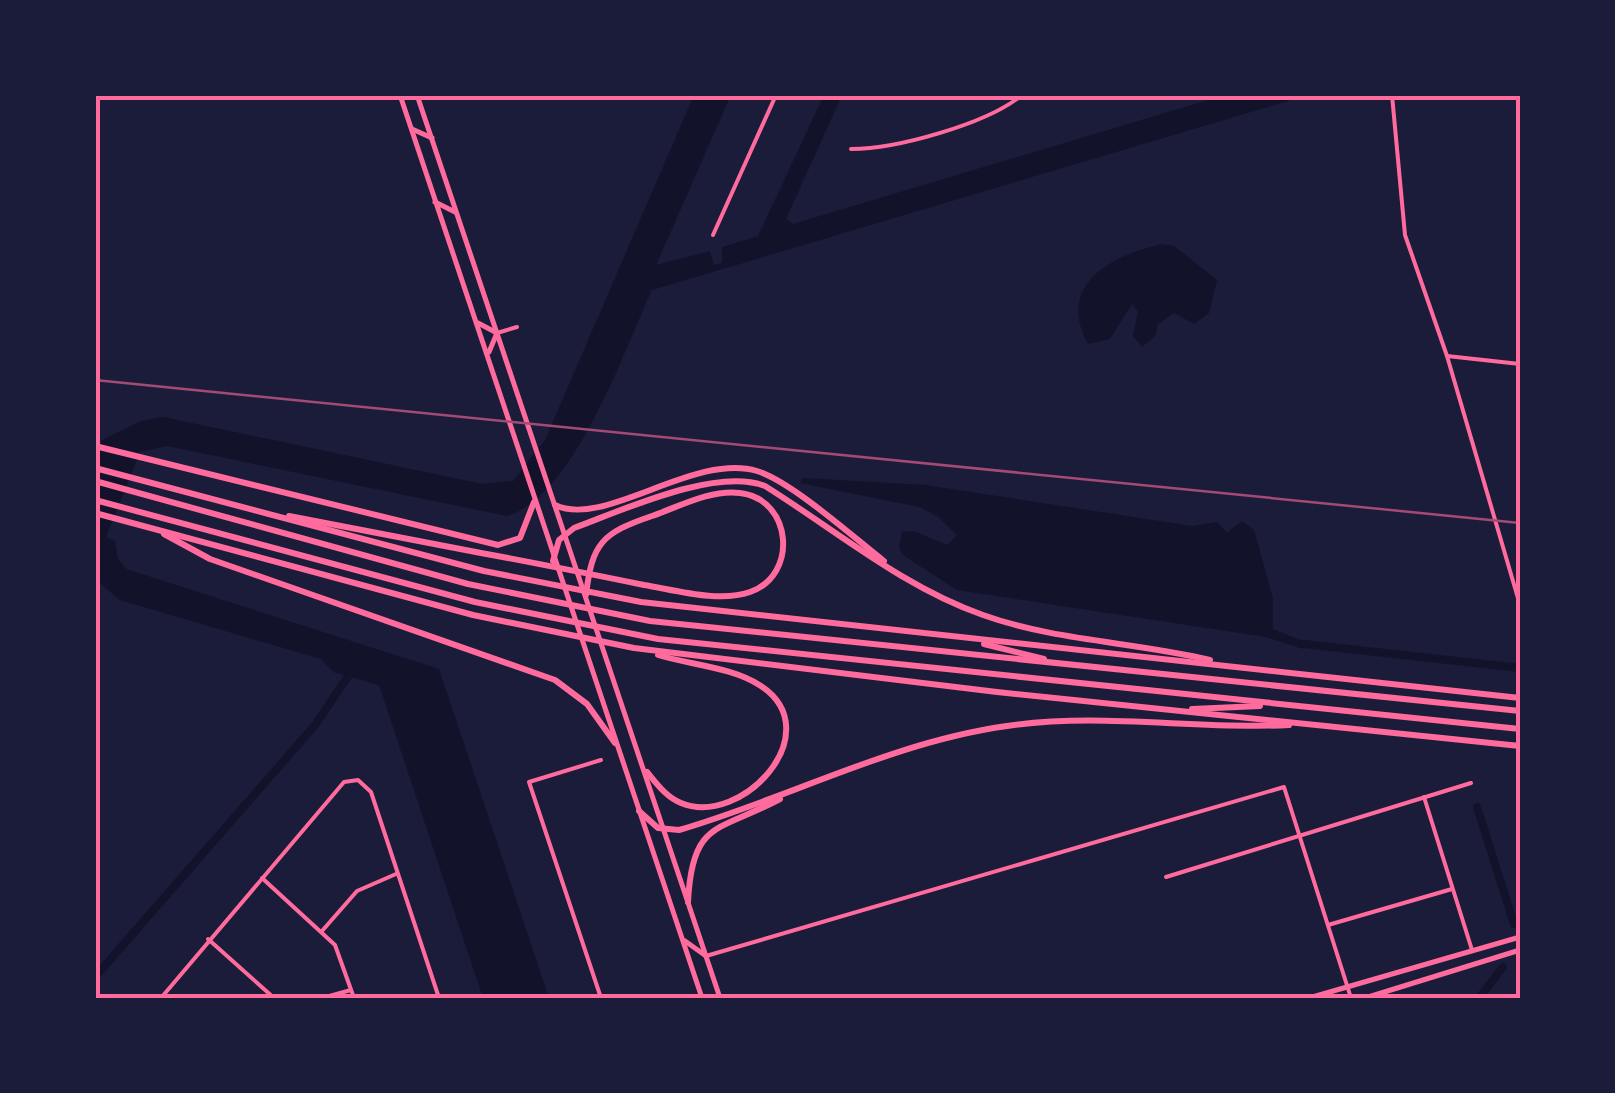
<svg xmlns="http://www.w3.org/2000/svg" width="1615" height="1093" viewBox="0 0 1615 1093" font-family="Mulish,sans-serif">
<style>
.water{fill:#12122b}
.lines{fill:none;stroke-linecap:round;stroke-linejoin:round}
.canal{stroke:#12122b;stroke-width:8}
.minor{stroke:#ff6b9d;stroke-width:4}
.tertiary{stroke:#ff6b9d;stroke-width:4}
.secondary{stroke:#ff6b9d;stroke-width:5}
.primary{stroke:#ff6b9d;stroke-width:5}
.motorway{stroke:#ff6b9d;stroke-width:6}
.rail{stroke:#a44b75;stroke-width:2.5}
.neatline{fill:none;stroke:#ff6b9d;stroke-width:4}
</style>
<rect width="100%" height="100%" fill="#1b1b3a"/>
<!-- water -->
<g class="water">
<path d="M694 95H731L656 265 710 251 714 265 722 263V247L758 236 824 95H842L786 219 793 224 1225 95H1308L652 290C623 352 575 495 507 516L167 446 140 452 106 537 115 541 118 559 126 569 439 669 549 998H483L379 685 333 672 321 659 120 600 95 579V464L102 440 141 421 163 417 482 484 513 481 545 440Z"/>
<path d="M1161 244 1174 246 1217 280 1209 313 1194 324 1174 313 1157 325 1156 335 1142 347 1133 336 1138 312 1132 304 1110 339 1088 344C1056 285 1110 256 1161 244Z"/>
<polygon points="803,478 925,485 1192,526 1217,522 1227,533 1242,521 1254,530 1273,598 1273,629 1303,641 1303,649 1266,637 957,590 903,555 899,547 902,532 914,531 947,545 957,535 937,516 919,507 800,483"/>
</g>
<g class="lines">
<!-- canal -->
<g class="canal">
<polyline points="1304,644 1520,668"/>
<polyline points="1477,807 1514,924"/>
<polyline points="95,977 315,725 353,669"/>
<polyline points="1479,998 1503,967"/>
</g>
<!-- minor -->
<g class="minor">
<polyline points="1392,95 1405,235 1447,356"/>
<path d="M851 149C896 149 987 124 1022 95"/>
<polyline points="713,235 776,95"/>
<polyline points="497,333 517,327"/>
<polyline points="601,760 529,782 601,998"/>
<polyline points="1424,797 1472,950"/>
<polyline points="1166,877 1471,783"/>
<polyline points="262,878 335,945 354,998"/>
<polyline points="1328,925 1452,889"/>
<polyline points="322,931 357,891 396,874"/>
<polyline points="208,939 274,998"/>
<polyline points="706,956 1284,787 1351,998"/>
<polyline points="161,998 344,782 358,780 371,792 439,998"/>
<polyline points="322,998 351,990"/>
</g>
<!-- tertiary -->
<polyline class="tertiary" points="1520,364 1447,356 1520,605"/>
<!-- secondary -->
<g class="secondary">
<polyline points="1309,998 1520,937"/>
<polyline points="1365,998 1520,950"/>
</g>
<!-- primary -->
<g class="primary">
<polyline points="400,95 702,998"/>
<polyline points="417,95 720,998"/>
<polyline points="412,129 432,138"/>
<polyline points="435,202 455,212"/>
<polyline points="478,323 497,333"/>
<polyline points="489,352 497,333"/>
<polyline points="685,941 706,956"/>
</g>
<!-- motorway -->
<g class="motorway">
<polyline points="95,446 498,545 520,538 534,502"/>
<polyline points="95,468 484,571 641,602 1520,698"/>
<polyline points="95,481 468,584 650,621 1520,711"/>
<polyline points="95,500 475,602 658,639 1520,729"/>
<path d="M555 505C604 529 694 452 757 471 792 482 853 537 884 561"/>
<polyline points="95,513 473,615 634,648 997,692 1520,746"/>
<path d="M289 516 481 553C536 563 590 574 644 585 675 590 719 603 750 592 799 575 792 499 740 493 711 489 678 507 652 516 602 533 592 543 586 595"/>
<polyline points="164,534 210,559 555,680 587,704 615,743"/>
<path d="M553 561 559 540 574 528C623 510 716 467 765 486 837 531 903 587 983 615 1055 641 1136 642 1210 660"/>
<polyline points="984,644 1044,659"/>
<polyline points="1192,709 1260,706"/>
<path d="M647 772C657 784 666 797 681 803 742 828 830 732 761 686 732 667 691 665 658 655"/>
<path d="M639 811 658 828 679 830C789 798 892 742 1007 726 1102 712 1195 730 1289 725"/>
<path d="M688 902C692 820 718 832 780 799"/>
</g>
<!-- rail -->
<polyline class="rail" points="95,380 1520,523"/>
</g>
<!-- border -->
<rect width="1615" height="1093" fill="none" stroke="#1b1b3a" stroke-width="195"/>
<rect x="98" y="98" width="1420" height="898" class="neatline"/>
</svg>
